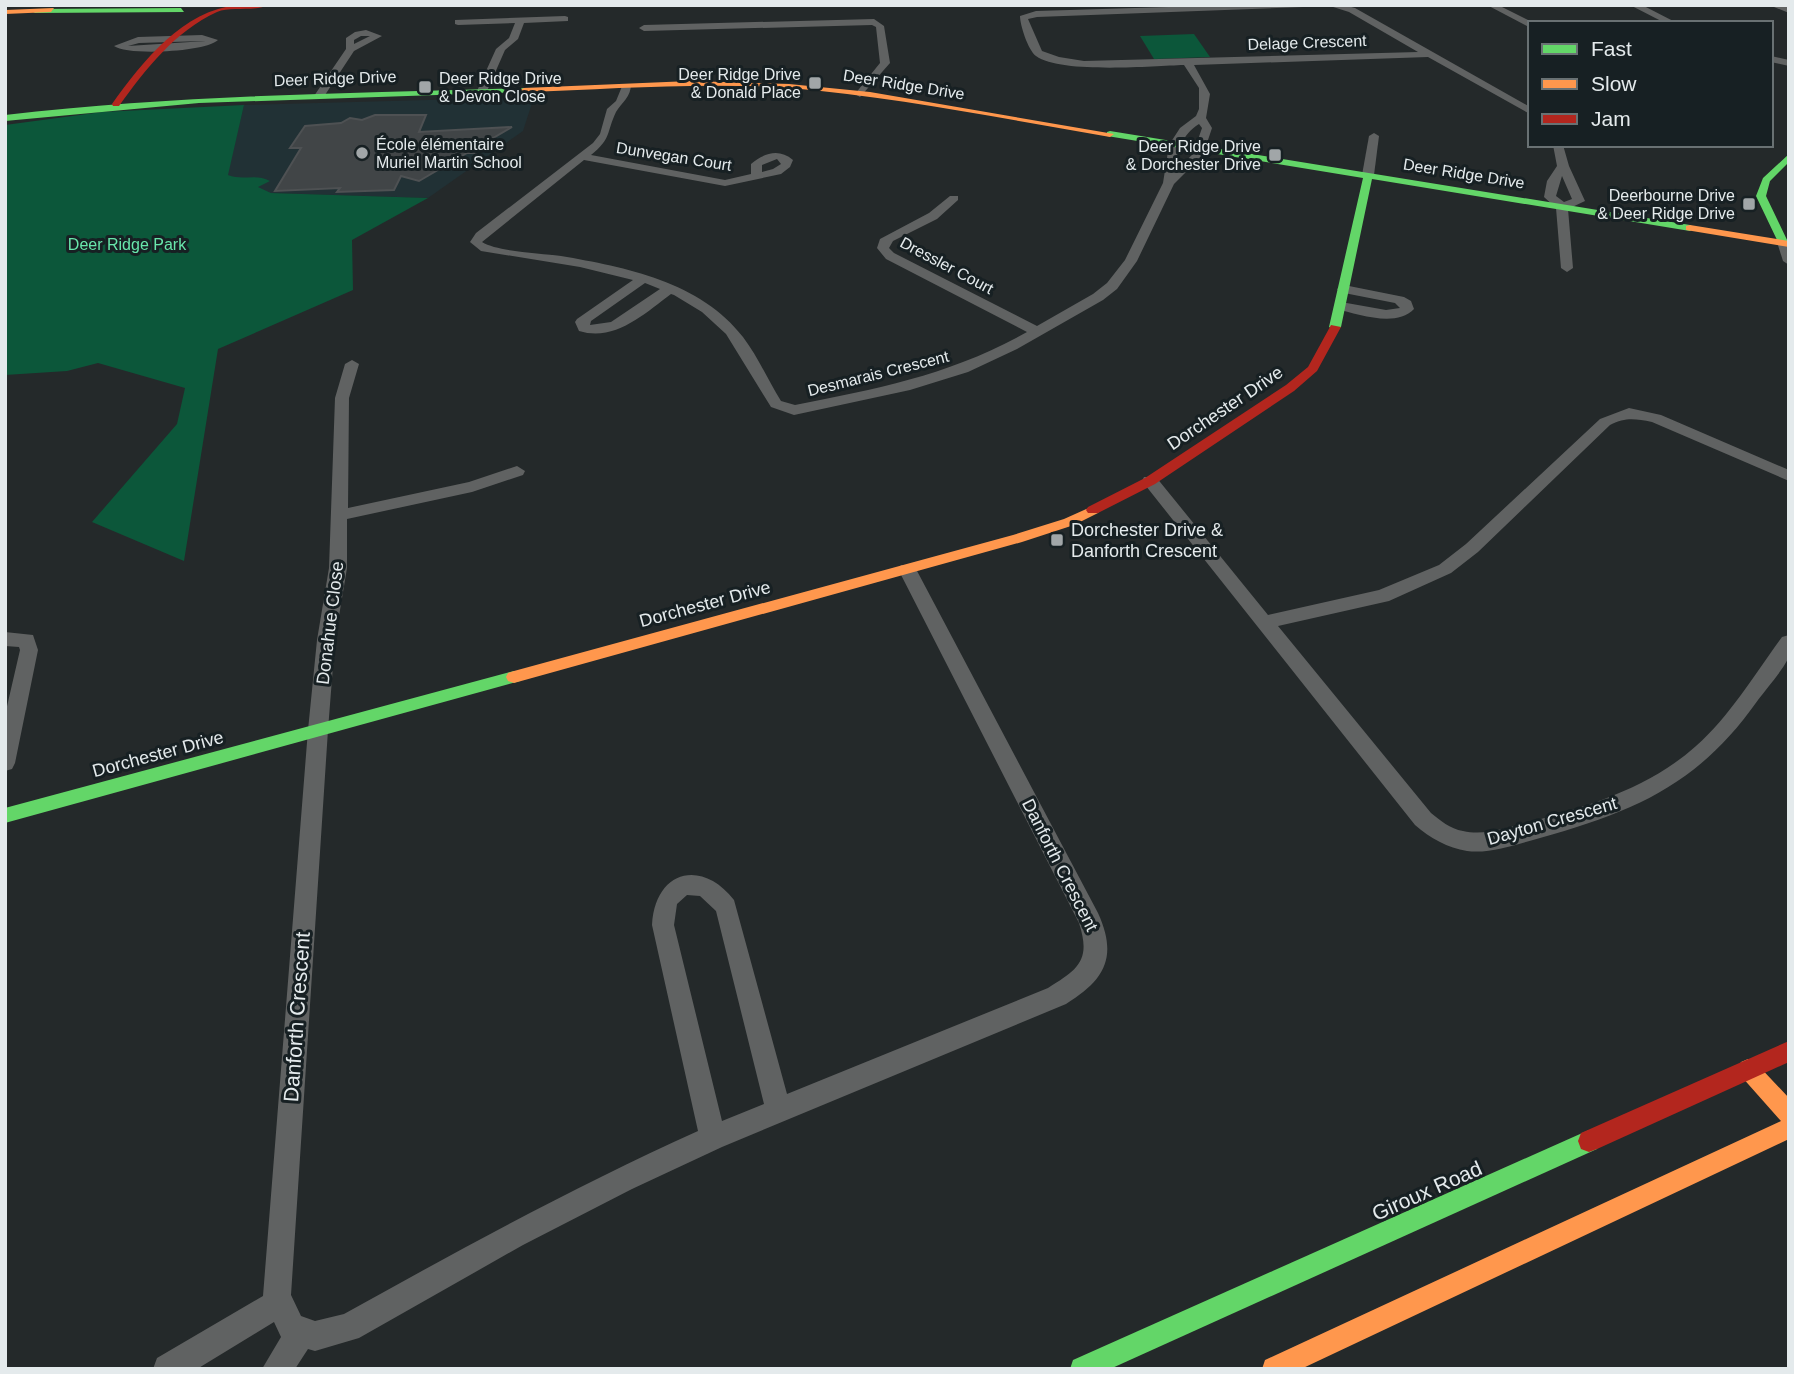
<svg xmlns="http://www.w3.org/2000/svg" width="1794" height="1374" viewBox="0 0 1794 1374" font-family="Arial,sans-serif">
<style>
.built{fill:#213135}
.green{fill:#0c573a}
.building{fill:#414547;stroke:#4e5153;stroke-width:2}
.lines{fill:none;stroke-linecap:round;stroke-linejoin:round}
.street{fill:#606262;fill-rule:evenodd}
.fast{fill:#63d668;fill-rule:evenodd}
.slow{fill:#ff974d;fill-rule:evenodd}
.jam{fill:#b3261e;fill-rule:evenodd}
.poi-dot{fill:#a1a6a8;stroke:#172023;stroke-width:2.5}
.labels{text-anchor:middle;stroke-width:6;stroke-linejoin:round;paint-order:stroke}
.far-street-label{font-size:16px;fill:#e4eaec;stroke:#172023}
.far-poi-label{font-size:16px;fill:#e4eaec;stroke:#172023;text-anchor:end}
.far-park-label{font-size:16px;fill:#68e6ab;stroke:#172023}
.street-label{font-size:18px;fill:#e4eaec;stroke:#172023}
.poi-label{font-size:18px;fill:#e4eaec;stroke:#172023;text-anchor:start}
.near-street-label{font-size:21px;fill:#e4eaec;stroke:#172023}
</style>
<rect width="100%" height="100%" fill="#24292a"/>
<!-- built -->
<polygon class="built" points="534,97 523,131 428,198 271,193 227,175 244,105"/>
<!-- green -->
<g class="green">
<polygon points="1194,34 1210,57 1154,59 1140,36"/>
<path d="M244 105 228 175C243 181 256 173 270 181L258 187 271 193 428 198 352 240 353 290 218 349 184 561 92 522 177 424 185 388 98 363 67 371 5 375V125L102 112Z"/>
</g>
<!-- building -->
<polygon class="building" points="375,115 426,115 419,132 512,127 478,147 476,153 467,153 419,181 401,176 394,190 337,192 340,188 275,191 301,148 290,148 305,126 341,123 350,118 362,120"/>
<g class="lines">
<!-- street -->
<g class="street">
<path d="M1234 5H1344L1355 8 1530 107V114L1428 57 1194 65 1210 94 1206 118 1212 128 1203 155 1174 184 1137 261 1117 289 1103 300 1017 349 968 372 910 390 794 415 771 407 726 334 702 312 674 295 671 294C644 314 615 342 579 331L575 322 577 319 633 280 580 267 481 251 470 242 476 233 593 143 600 134 607 109 616 101 623 84H631C631 97 622 102 616 112 606 133 612 138 591 155L725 180 751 174V164C764 153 779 148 793 160L790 167 781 174 725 186 584 160 482 242C498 252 541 253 561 256 625 267 701 282 743 337 758 357 768 380 781 401L795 405C880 388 950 375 1027 332L886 259 877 248 880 239 929 213 950 196H958V200L937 219 893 241 889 248 894 253 1037 326 1093 294 1107 283 1125 260 1163 183 1169 145 1180 128 1196 116 1199 109V88L1184 65C1152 66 1061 74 1036 56 1028 50 1020 25 1020 16L1036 11ZM1330 6 1349 12 1418 52 1084 61 1059 57 1042 51 1028 19 1037 17ZM1199 124 1202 128 1193 154 1175 171C1177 150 1182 135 1199 124ZM777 159 781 164 773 169 762 172V165ZM645 283 660 289 611 322 590 325 591 321Z"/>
<polygon points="1487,5 1498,5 1534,23 1527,26"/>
<polygon points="1630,5 1642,5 1677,23 1665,23"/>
<polygon points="1773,5 1789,7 1789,13 1774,7"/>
<polygon points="565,16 568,17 568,21 524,23 518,39 505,50 487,91 478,93 477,91 496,49 509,38 515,23 458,25 455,24 455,20"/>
<polygon points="874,19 884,26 890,63 860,97 855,94 880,63 876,27 872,25 644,31 639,28 644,25"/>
<path d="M366 30 382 36 354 51 323 98H315L314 96 346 49V38L355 32ZM369 36H370L354 44V40L361 36Z"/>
<path d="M202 35 218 40C206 52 127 56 114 46L138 37ZM202 41H206L128 46 139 43Z"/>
<polygon points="1771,56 1789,60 1789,66 1771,62"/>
<polygon points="1374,133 1379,136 1374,175 1368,178 1362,175 1369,136"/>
<path d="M1553 145H1563L1569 166 1585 201 1568 209 1573 268 1567 272 1561 268 1556 208 1544 197 1547 181 1557 166ZM1562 176 1572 199 1564 202 1556 196Z"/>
<polygon points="1783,238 1789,241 1789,265 1783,261 1777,242"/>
<path d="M1344 285 1404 297 1411 301 1414 309C1396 328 1358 314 1336 309V303L1341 302 1386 310 1400 308 1395 303 1339 292 1337 289Z"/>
<path d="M352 360 359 364 349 398 348 508 469 482 517 466 525 471 523 475 472 492 347 519V568L335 640 328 730 291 1295 301 1316 315 1321 344 1314C461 1249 576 1186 698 1131L652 925C655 871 701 858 734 900L787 1094 1048 988C1079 969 1091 960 1079 923L898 569 901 565H913L916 569 1098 913C1118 957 1105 980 1066 1004L722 1147 632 1189 523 1245 359 1338 315 1351 308 1349 295 1369H262L281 1337 274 1322 197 1369H153L157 1358 263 1296 308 730 317 640 329 568 335 398 345 364ZM687 895 700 896 716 911 764 1104 722 1121 674 925 677 904Z"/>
<path d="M1629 408 1661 415 1789 470V481L1652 422C1635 419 1626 417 1610 425L1478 552 1451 573 1389 601 1278 626 1431 813C1440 820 1450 829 1463 831 1484 836 1505 828 1526 823 1586 807 1648 789 1696 746 1730 716 1755 674 1782 637L1789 635C1789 641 1791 651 1789 656 1785 668 1766 689 1758 700 1699 784 1636 811 1540 838 1517 844 1491 854 1467 851 1448 848 1430 838 1415 825L1142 481 1144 477H1156L1268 615 1379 590 1439 565 1466 544 1600 419Z"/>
<polygon points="5,632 33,635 38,650 15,763 12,769 5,771 5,715 20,650 19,647 5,646"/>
</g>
<!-- fast -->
<g class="fast">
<polygon points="181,8 184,12 35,13 31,11 35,9"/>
<path d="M524 88 527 92 199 103 5 121V115C178 95 351 93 524 88Z"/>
<polygon points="1110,131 1690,225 1695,228 1690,231 1372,179 1341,327 1335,330 1329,327 1363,178 1107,136 1107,132"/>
<polygon points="1789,154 1789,162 1770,181 1766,196 1788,242 1783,245 1778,242 1756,196 1763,178"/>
<polygon points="514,671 520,673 522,677 520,681 5,823 5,808"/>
<polygon points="1589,1130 1597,1133 1600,1141 1597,1149 1110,1369 1070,1369 1073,1360"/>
</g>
<!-- slow -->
<g class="slow">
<polygon points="54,8 51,12 5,14 5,10"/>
<path d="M690 81 789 84 870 92 1114 134 1110 137C1004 119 897 97 790 88 701 82 612 89 524 92L520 90 524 88Z"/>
<polygon points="1690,225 1789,241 1789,247 1686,230 1686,226"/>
<polygon points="1093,506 1098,507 1100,510 1098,513 1074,525 1022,542 514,683 508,681 506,677 508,673 514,671 1013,535 1064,519"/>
<polygon points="1748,1059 1755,1062 1789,1098 1789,1139 1301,1369 1262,1369 1265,1360 1781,1121 1741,1076 1738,1069 1741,1062"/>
</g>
<!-- jam -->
<g class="jam">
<path d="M238 5H269C254 12 231 6 217 12 175 31 145 70 119 106H113L112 104C143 61 183 10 238 5Z"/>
<polygon points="1331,325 1341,327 1317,371 1294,391 1155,484 1098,513 1088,513 1086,510 1088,507 1145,478 1286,385 1308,367"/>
<polygon points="1789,1041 1789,1062 1597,1149 1589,1152 1581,1149 1578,1141 1581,1133"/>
</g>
</g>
<!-- markers -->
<g class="poi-dot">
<rect x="808" y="76" width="14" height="14" rx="3.5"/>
<rect x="418" y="80" width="14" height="14" rx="3.5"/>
<circle cx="362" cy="153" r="7"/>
<rect x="1268" y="148" width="14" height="14" rx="3.5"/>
<rect x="1742" y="197" width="14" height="14" rx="3.5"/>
<rect x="1050" y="533" width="14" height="14" rx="3.5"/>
</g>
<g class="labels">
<!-- far-street labels -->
<g class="far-street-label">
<text transform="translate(1307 42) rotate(-2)" y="6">Delage Crescent</text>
<text transform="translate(335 78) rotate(-2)" y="6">Deer Ridge Drive</text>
<text transform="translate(904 84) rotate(9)" y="6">Deer Ridge Drive</text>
<text transform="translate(674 156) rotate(9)" y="6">Dunvegan Court</text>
<text transform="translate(1464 173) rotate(9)" y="6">Deer Ridge Drive</text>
<text transform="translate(947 265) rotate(28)" y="6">Dressler Court</text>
<text transform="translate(878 373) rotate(-14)" y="6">Desmarais Crescent</text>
</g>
<!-- far-poi labels -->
<g class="far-poi-label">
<text x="801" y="80">Deer Ridge Drive<tspan x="801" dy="18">&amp; Donald Place</tspan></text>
<text x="439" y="84" text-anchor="start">Deer Ridge Drive<tspan x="439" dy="18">&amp; Devon Close</tspan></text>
<text x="376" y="150" text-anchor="start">École élémentaire<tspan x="376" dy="18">Muriel Martin School</tspan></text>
<text x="1261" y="152">Deer Ridge Drive<tspan x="1261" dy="18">&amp; Dorchester Drive</tspan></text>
<text x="1735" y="201">Deerbourne Drive<tspan x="1735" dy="18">&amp; Deer Ridge Drive</tspan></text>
</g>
<!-- far-park labels -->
<g class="far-park-label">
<text x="127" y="250">Deer Ridge Park</text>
</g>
<!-- street labels -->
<g class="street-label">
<text transform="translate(1225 408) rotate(-34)" y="6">Dorchester Drive</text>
<text transform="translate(705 604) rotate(-15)" y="6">Dorchester Drive</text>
<text transform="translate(330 623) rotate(-83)" y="6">Donahue Close</text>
<text transform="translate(158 754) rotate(-15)" y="6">Dorchester Drive</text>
<text transform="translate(1552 821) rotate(-16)" y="6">Dayton Crescent</text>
<text transform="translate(1060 865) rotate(63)" y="6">Danforth Crescent</text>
</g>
<!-- poi labels -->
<g class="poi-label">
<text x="1071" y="536">Dorchester Drive &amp;<tspan x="1071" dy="21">Danforth Crescent</tspan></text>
</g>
<!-- near-street labels -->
<g class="near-street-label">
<text transform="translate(297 1017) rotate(-86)" y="7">Danforth Crescent</text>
<text transform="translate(1427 1191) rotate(-24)" y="7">Giroux Road</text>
</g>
</g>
<!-- border -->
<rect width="1794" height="1374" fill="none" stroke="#e4eaec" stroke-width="14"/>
<!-- legend -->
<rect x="1528" y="21" width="245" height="126" fill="#172023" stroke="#697173" stroke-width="2"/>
<rect x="1542" y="44" width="35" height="10" fill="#63d668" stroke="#697173" stroke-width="2"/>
<text x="1591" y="56" font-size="21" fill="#e4eaec">Fast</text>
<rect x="1542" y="79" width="35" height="10" fill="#ff974d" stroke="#697173" stroke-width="2"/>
<text x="1591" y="91" font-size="21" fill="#e4eaec">Slow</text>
<rect x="1542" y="114" width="35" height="10" fill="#b3261e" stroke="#697173" stroke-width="2"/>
<text x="1591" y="126" font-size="21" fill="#e4eaec">Jam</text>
</svg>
